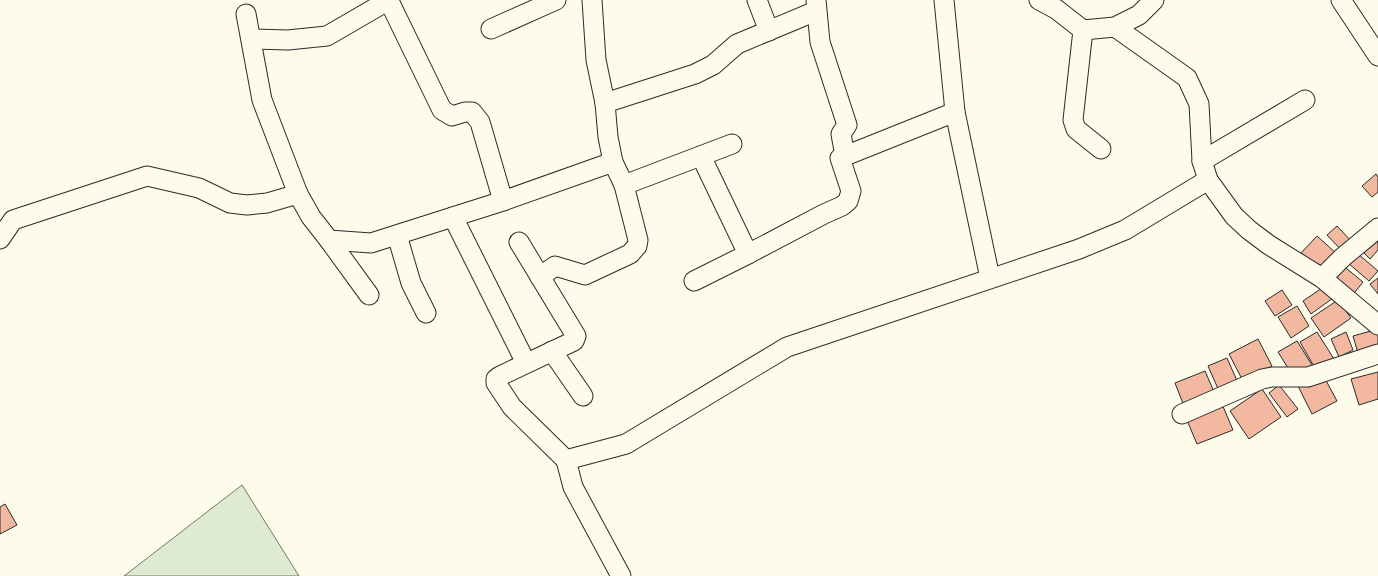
<svg xmlns="http://www.w3.org/2000/svg" width="1378" height="576" viewBox="0 0 1378 576" font-family="'Crimson Pro',serif">
<style>
.green{fill:#deebd1;stroke:#74746e}
.building{fill:#f2b8a0;stroke:#2b2b2b}
.lines{fill:none;stroke-linecap:round;stroke-linejoin:round}
.minor-casing{stroke:#2b2b2b;stroke-width:21}
.minor{stroke:#fdfbea;stroke-width:19}
</style>
<rect width="100%" height="100%" fill="#fdfbea"/>
<!-- green -->
<polygon class="green" points="242,485 299,576 124,576"/>
<!-- building -->
<g class="building">
<polygon points="1376,174 1378,177 1378,192 1372,197 1362,186"/>
<polygon points="1337,226 1354,244 1344,253 1327,235"/>
<polygon points="1378,234 1378,250 1370,259 1361,250"/>
<polygon points="1317,236 1337,254 1322,271 1301,253"/>
<polygon points="1357,253 1378,271 1369,281 1348,263"/>
<polygon points="1341,264 1363,282 1351,297 1329,279"/>
<polygon points="1378,278 1378,294 1370,284"/>
<polygon points="1325,286 1333,298 1311,314 1303,301"/>
<polygon points="1282,290 1292,305 1275,316 1265,301"/>
<polygon points="1338,300 1351,318 1324,337 1311,318"/>
<polygon points="1297,306 1309,326 1291,338 1278,317"/>
<polygon points="1378,329 1378,348 1358,353 1353,336"/>
<polygon points="1317,332 1334,359 1316,370 1300,342"/>
<polygon points="1346,332 1353,350 1339,357 1331,339"/>
<polygon points="1258,339 1272,366 1243,381 1229,354"/>
<polygon points="1297,341 1312,365 1293,376 1278,352"/>
<polygon points="1227,358 1238,383 1219,391 1208,366"/>
<polygon points="1205,371 1215,394 1184,406 1175,383"/>
<polygon points="1378,372 1378,399 1359,405 1351,379"/>
<polygon points="1322,373 1337,401 1312,414 1298,386"/>
<polygon points="1279,385 1298,409 1287,417 1269,393"/>
<polygon points="1262,389 1281,417 1249,439 1230,411"/>
<polygon points="1222,404 1233,430 1197,444 1186,418"/>
<polygon points="5,504 17,525 0,534 0,507"/>
</g>
<g class="lines">
<defs>
<g id="minor">
<polyline points="592,0 596,60 605,103 608,137 613,162 624,185 732,144"/>
<polyline points="757,0 769,31"/>
<polyline points="816,0 820,42 847,125 841,134 845,156"/>
<polyline points="944,0 955,112 990,278"/>
<polyline points="1039,0 1056,9 1083,30 1115,27 1139,15 1154,0"/>
<polyline points="1341,0 1378,56"/>
<polyline points="389,1 442,110 452,116 465,112 472,112 480,122 503,201"/>
<polyline points="246,14 262,100 298,194"/>
<polyline points="1115,27 1187,78 1199,104 1202,161 1208,180 1234,216 1249,230 1269,245 1322,278 1378,325"/>
<polyline points="491,29 556,0"/>
<polyline points="1083,30 1073,120 1076,129 1101,149"/>
<polyline points="251,39 288,40 327,36 389,0"/>
<polyline points="605,103 695,74 713,65 737,44 816,11"/>
<polyline points="701,156 748,254 824,214 842,206 848,201 851,191 840,158 955,112"/>
<polyline points="1202,161 1305,100"/>
<polyline points="453,217 526,363"/>
<polyline points="397,235 411,283 426,313"/>
<polyline points="0,239 13,220 147,176 199,188 230,203 247,205 267,203 298,194 311,217 329,240 371,243 503,201 613,162"/>
<polyline points="329,240 369,295"/>
<polyline points="519,242 576,336 574,341 500,376 496,379 496,383 512,407 566,460 626,444 787,347 1079,249 1125,230 1208,180"/>
<polyline points="540,277 555,266 585,275 630,254 637,246 638,240 624,185"/>
<polyline points="1322,278 1343,257 1378,228"/>
<polyline points="694,281 748,254"/>
<polyline points="552,351 583,396"/>
<polyline points="1182,414 1262,379 1272,377 1308,377 1378,354"/>
<polyline points="566,460 573,487 621,576"/>
</g>
</defs>
<!-- minor casing -->
<use href="#minor" class="minor-casing"/>
<!-- minor -->
<use href="#minor" class="minor"/>
</g>
</svg>
